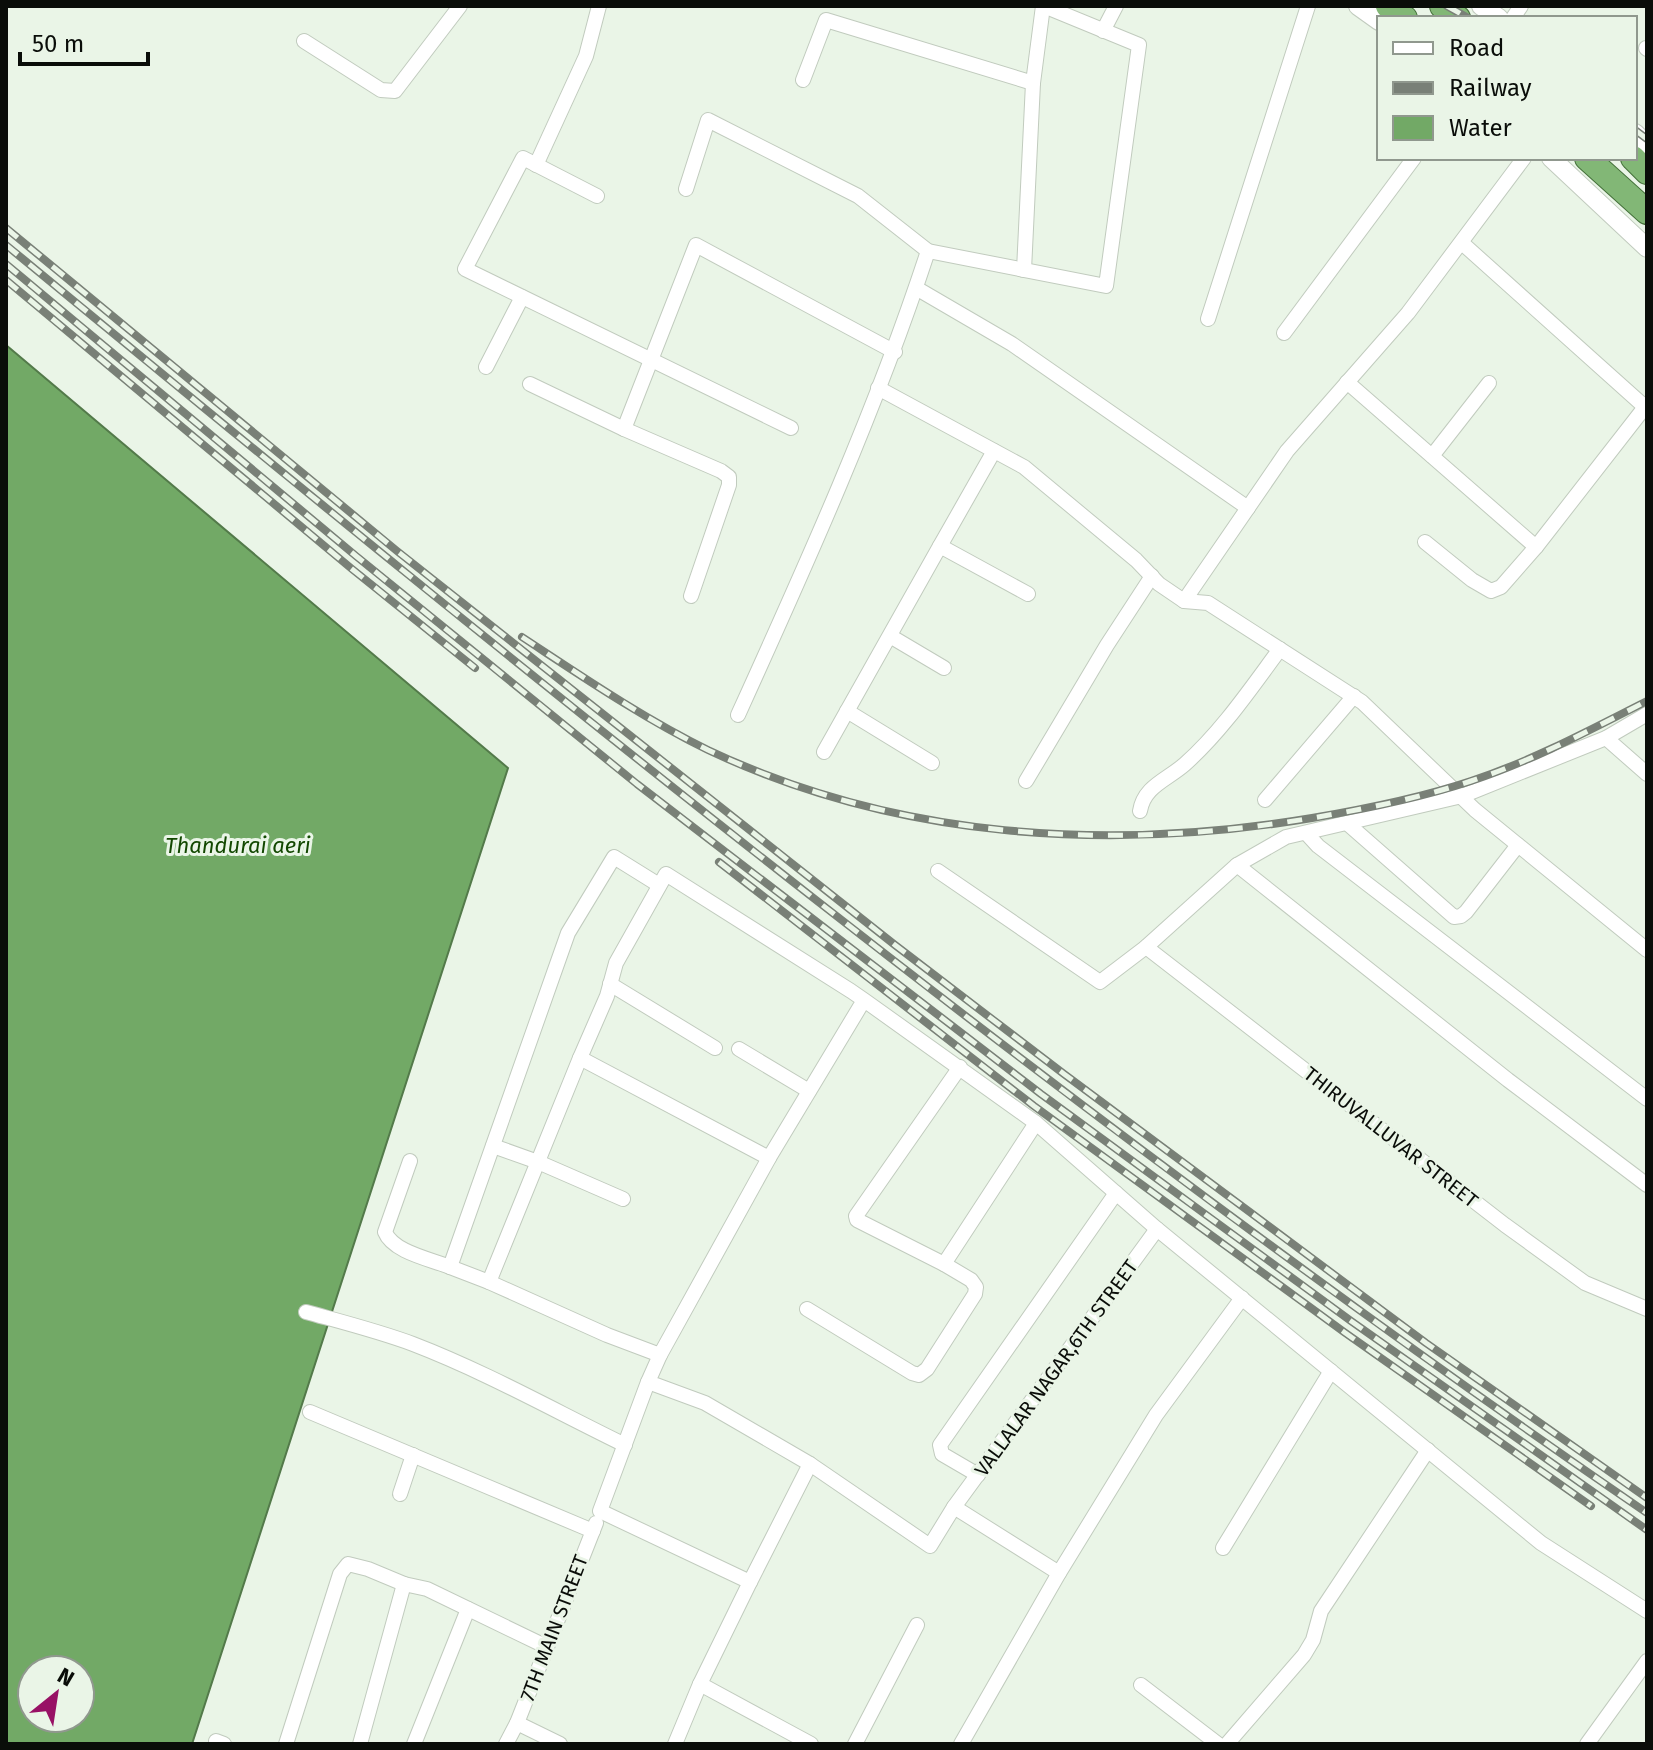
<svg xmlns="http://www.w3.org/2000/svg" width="1653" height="1750" viewBox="0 0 1653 1750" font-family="'Fira Sans',sans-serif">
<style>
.water{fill:#72a966;stroke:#537a4a;stroke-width:2;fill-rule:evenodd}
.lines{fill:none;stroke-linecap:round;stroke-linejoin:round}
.minor-casing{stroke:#c1cbbe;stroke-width:16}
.tertiary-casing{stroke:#c1cbbe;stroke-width:20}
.trunk-casing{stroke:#44703a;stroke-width:26}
.minor{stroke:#fff;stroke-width:14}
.tertiary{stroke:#fff;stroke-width:18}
.trunk{stroke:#82b776;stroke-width:24}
.rail-casing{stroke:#798077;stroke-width:8}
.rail{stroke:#eaf5e7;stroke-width:5;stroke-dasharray:15;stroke-linecap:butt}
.labels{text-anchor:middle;stroke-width:6;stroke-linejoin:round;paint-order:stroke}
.street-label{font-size:20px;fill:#0a0d09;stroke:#eaf5e7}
.water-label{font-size:22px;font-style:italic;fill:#124800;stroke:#eaf5e7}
</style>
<rect width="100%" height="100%" fill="#eaf5e7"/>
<!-- water -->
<path class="water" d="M6 345 508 768 192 1744H6ZM32 1670H80V1718H32Z"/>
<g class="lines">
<defs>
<g id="minor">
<polyline points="1513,18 1521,6"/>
<polyline points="1103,31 1116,6"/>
<polyline points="304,41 381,90 395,91 460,6"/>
<polyline points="1646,48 1647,49"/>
<polyline points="803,80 826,20 1033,83 1043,6"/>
<polyline points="536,165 586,56 599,6"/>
<path d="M686 189 708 120 858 196 928 251C876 410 807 563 738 715"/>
<polyline points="597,196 523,158 465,269 791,428"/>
<polyline points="1462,243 1645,407 1647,404"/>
<polyline points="928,251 1106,286 1139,45 1044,6"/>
<polyline points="1024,270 1033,83"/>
<polyline points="916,288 1012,344 1248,508"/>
<polyline points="1208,319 1308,6"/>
<polyline points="1284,333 1414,158"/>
<polyline points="486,367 522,297"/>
<polyline points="1347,382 1536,547 1645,407"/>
<polyline points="530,384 624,429 721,471 729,477 729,485 691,596"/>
<polyline points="878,388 1024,467 1136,560 1159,584 1184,601 1208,603 1362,702 1475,810 1647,950"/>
<polyline points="624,429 696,245 895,352"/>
<polyline points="1432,456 1489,383"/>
<polyline points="1425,542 1472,580 1491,591 1501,587 1536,547"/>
<polyline points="940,546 994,451"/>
<polyline points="1184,601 1287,451 1408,313 1524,158"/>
<polyline points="890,636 944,668"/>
<polyline points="847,711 932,763"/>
<polyline points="1606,738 1647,774"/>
<polyline points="824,752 940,546 1028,594"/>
<polyline points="1026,781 1107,645 1152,576"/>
<polyline points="1265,800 1354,696"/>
<path d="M1140 811C1144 786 1167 780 1185 764 1222 731 1251 688 1280 649"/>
<polyline points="1348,824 1454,917 1461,916 1466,912 1518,845"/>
<polyline points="1307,834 1318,846 1647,1099"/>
<polyline points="1237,865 1286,837 1462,796 1606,738 1647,714"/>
<polyline points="938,871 1100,982 1146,947 1237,865 1508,1080 1647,1185"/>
<polyline points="1146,947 1505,1225 1585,1283 1647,1309"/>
<polyline points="610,984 715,1048"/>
<polyline points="864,1000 769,1158 580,1058 607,996 616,963 666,874 851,991 864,1000 1036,1123 1157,1229 1541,1543 1647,1611"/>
<polyline points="739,1049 809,1091"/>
<polyline points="580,1058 489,1282 607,1335 660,1355 769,1158"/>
<polyline points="493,1146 538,1162 623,1199"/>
<path d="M410 1161 385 1232C393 1252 430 1259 450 1267"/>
<polyline points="944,1264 857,1220 856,1216 960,1067"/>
<polyline points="489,1282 450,1267 568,933 614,857 659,885"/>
<polyline points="807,1309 912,1373 919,1375 927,1369 975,1294 976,1287 971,1280 944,1264 1036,1123"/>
<path d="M306 1312C342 1322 378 1331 413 1344 486 1372 555 1411 625 1445"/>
<polyline points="660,1355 648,1382 705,1403 810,1464 930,1546 954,1507 1059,1573 1156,1415 1242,1298"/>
<polyline points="648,1382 600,1511 750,1582 700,1684 811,1744"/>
<polyline points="310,1412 593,1531"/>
<polyline points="978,1475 942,1454 940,1445 1116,1193"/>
<polyline points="400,1494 413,1455"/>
<polyline points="954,1507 1157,1229"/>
<polyline points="1223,1548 1331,1371"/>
<polyline points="750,1582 810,1464"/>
<polyline points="1141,1685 1218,1744"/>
<polyline points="517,1723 560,1744"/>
<polyline points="216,1741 224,1744"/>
<polyline points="286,1744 340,1574 348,1564 368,1569 404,1584"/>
<polyline points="360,1744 404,1584 427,1589 547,1647"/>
<polyline points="414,1744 468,1609"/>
<polyline points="506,1744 517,1723 596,1523"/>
<polyline points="675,1744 700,1684"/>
<polyline points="855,1744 917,1625"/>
<polyline points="961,1744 1059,1573"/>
<polyline points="1227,1744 1304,1655 1313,1640 1321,1611 1428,1450"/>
<polyline points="1587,1744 1647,1661"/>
</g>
<g id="tertiary">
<polyline points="1358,6 1379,21"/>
<polyline points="1481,6 1499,18"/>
<polyline points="1635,133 1647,145"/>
<polyline points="1551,158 1647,248"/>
</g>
<g id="trunk">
<polyline points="1388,6 1405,18"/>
<polyline points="1442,6 1458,18"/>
<polyline points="1587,158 1647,212"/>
<polyline points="1633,158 1647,172"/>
</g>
</defs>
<!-- minor casing -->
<use href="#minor" class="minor-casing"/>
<!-- tertiary casing -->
<use href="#tertiary" class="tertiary-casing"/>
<!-- trunk casing -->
<use href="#trunk" class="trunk-casing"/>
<!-- minor -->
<use href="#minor" class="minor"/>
<!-- tertiary -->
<use href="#tertiary" class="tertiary"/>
<!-- trunk -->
<use href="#trunk" class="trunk"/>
<defs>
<g id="rail">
<polyline points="1447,6 1468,18"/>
<polyline points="1635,130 1647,139"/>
<polyline points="6,228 397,551 895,945 1064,1074 1426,1343 1647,1498"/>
<path d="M6 245C539 685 1077 1122 1647 1513"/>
<polyline points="6,264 356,556 637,784 1041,1094 1351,1321 1647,1530"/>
<polyline points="6,280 352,569 475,668"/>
<path d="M522 637C583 677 643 718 708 750 897 839 1109 852 1312 818 1365 809 1420 798 1471 781 1532 761 1590 730 1647 701"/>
<polyline points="719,862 1034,1106 1344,1332 1591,1506"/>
</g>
</defs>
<!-- rail casing -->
<use href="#rail" class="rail-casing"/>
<!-- rail -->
<use href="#rail" class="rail"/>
</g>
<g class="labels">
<!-- street labels -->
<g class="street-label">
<text transform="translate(1391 1137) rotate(38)" y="7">THIRUVALLUVAR STREET</text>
<text transform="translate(1056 1368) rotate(-54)" y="7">VALLALAR NAGAR,6TH STREET</text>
<text transform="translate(554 1628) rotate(-69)" y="7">7TH MAIN STREET</text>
</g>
<!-- water labels -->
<g class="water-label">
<text x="238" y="853">Thandurai aeri</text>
</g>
</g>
<!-- border -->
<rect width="1653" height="1750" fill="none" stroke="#0a0d09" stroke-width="16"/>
<!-- legend -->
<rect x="1377" y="16" width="260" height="144" fill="#eaf5e7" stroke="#90988e" stroke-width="2"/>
<rect x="1393" y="42" width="40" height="12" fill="#ffffff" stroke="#90988e" stroke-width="2"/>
<text x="1449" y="56" font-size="24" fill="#0a0d09">Road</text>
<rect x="1393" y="82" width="40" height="12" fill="#798077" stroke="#90988e" stroke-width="2"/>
<text x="1449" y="96" font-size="24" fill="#0a0d09">Railway</text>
<rect x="1393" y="116" width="40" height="24" fill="#72a966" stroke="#90988e" stroke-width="2"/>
<text x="1449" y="136" font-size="24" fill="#0a0d09">Water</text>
<!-- north arrow -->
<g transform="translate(56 1694) rotate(30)"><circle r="38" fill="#eaf5e7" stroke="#90988e" stroke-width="2"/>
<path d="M0-6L14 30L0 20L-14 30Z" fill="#981165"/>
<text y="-12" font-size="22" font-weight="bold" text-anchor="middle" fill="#0a0d09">N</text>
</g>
<!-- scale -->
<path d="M20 52v12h128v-12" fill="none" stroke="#0a0d09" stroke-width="4"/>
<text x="32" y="52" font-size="24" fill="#0a0d09" stroke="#eaf5e7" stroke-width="6" paint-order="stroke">50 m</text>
</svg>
